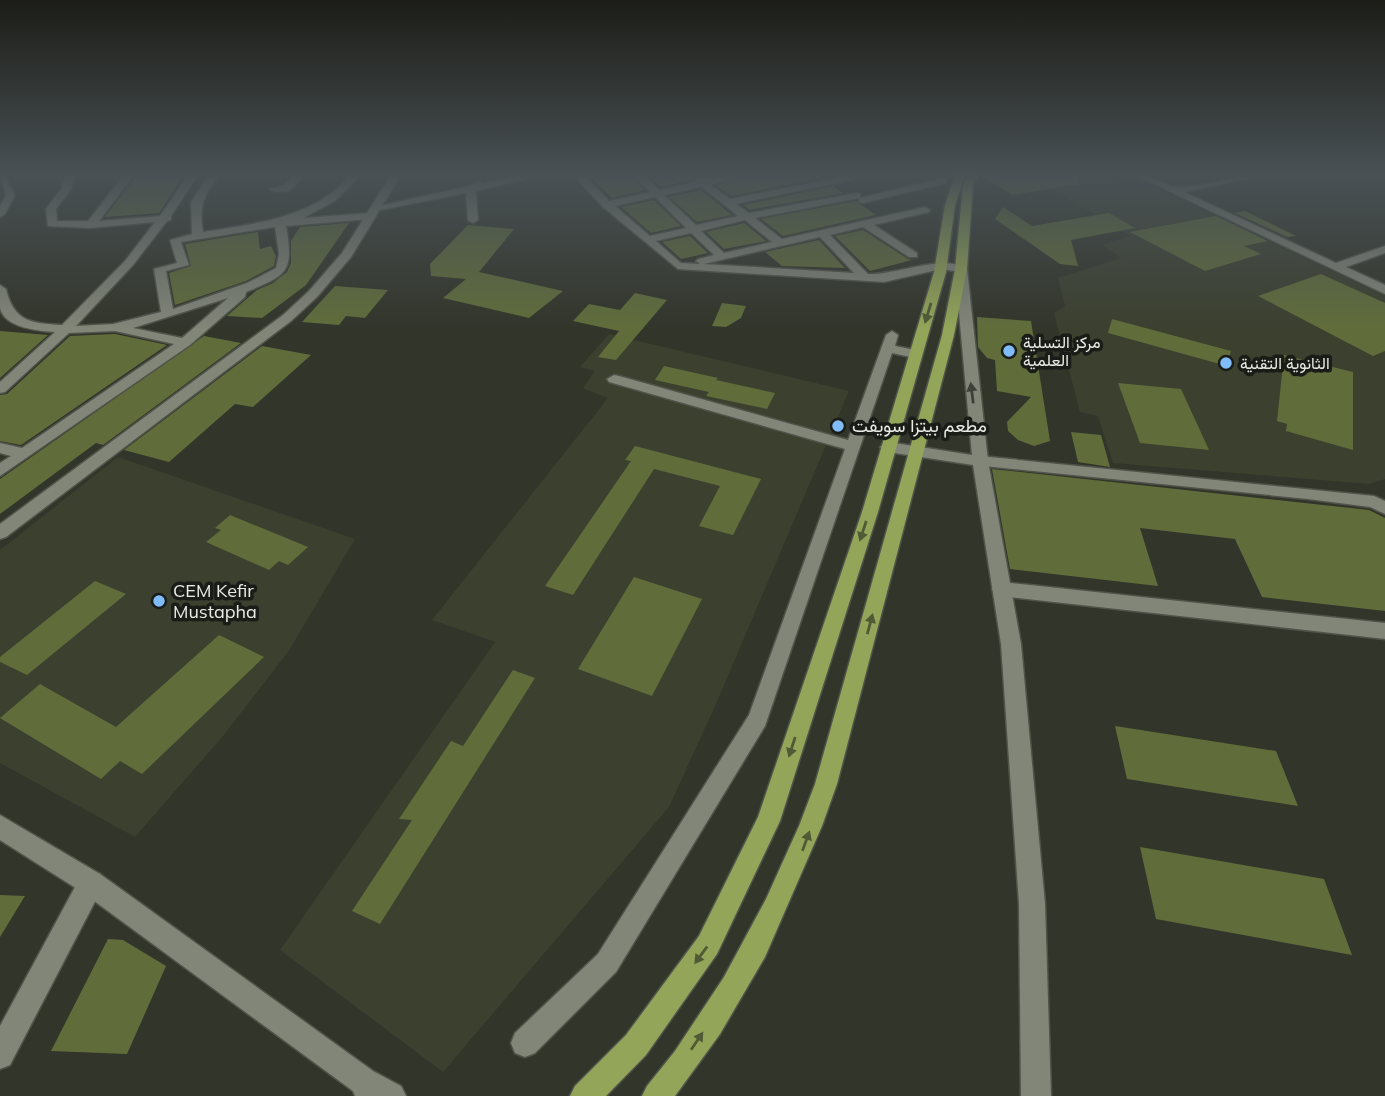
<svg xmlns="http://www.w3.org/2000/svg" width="1385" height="1096" viewBox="0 0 1385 1096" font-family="Mulish,Vazirmatn,sans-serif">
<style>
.built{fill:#3b402f}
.building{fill:#606d3b}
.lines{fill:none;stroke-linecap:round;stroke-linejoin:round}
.street-casing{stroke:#505349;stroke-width:3}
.secondary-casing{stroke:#505349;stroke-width:3}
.primary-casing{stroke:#505349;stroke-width:3}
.street{fill:#828679;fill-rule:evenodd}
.secondary{fill:#828679;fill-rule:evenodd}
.primary{fill:#93a559;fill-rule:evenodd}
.oneway{fill:#505a35}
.oneway2{fill:#3e4139}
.poi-dot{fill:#81bcfa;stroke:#1a1c17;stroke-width:2.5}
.labels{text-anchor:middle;stroke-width:7;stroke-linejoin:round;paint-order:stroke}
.far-poi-label{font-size:16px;fill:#e9ebe4;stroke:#1a1c17;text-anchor:start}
.poi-label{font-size:18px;fill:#e9ebe4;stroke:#1a1c17;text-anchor:start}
</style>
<rect width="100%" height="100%" fill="#32352a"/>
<!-- built -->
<g class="built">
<polygon points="1030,175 1120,175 1111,177 1135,190 1153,187 1385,296 1385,479 1369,484 1113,463 1098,416 1080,412 1054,313 1065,306 1058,278 1121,258 1102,245 1130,236"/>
<polygon points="609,334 849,391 716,704 669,807 443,1072 280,950 495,642 432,620 608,398 583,388 595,371 580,367"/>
<polygon points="118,457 355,539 288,652 223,736 135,837 0,763 0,550"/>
</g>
<!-- building -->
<g class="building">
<polygon points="137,175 184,175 159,213 105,217"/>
<polygon points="588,175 631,175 645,190 612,198"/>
<polygon points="648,175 697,175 692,180 660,187"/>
<polygon points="748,175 816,175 821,178 731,196 717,186"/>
<polygon points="1078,175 1079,184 1013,195 981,176"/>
<polygon points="833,186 843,193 750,210 743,205"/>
<polygon points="701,190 732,215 697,222 669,197"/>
<polygon points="654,200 681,226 651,233 621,207"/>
<polygon points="856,201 876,215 783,236 761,219"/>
<polygon points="1003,207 1032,226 1109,213 1135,228 1071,240 1078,266 1060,264 995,219"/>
<polygon points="1245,211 1296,236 1287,237 1235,213"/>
<polygon points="1216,216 1268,241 1244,246 1261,254 1205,271 1130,232"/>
<polygon points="349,223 306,285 262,318 227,316 257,290 273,283 287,272 291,263 291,241 300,227"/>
<polygon points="744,223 766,241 724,249 706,232"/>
<polygon points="468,225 514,229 479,272 563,291 529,318 443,298 466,279 431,276 430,264"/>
<polygon points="863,230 908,259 912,260 870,271 835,236"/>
<polygon points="258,232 260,249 271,246 276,256 274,266 246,281 175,305 169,273 191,266 185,244"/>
<polygon points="690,236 708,253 681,259 662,242"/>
<polygon points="819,240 845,268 782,266 765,252"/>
<polygon points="1321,274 1385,303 1385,351 1373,356 1258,296"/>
<polygon points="335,286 388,290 365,318 346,316 339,325 302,322"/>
<polygon points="635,293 667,300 616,360 598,357 619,331 573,321 589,304 620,310"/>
<polygon points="722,303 746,306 741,318 726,327 712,326"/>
<polygon points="977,317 1031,321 1050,441 1034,446 1018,440 1008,431 1007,422 1031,397 997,391 995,360 987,358 978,347"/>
<polygon points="1112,319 1231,351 1227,366 1108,333"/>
<polygon points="0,331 48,335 0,378"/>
<polygon points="115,334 167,345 21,445 0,441 0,395 7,394 70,336"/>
<polygon points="204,336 241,343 103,445 96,443 0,514 0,479"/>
<polygon points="262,346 311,355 253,407 235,404 169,462 124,450"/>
<polygon points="1284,355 1353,372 1353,450 1286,431 1287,424 1277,421"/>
<polygon points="664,366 718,378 716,380 775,393 767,409 706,396 709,392 655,380"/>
<polygon points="1118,383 1181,389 1209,450 1140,443"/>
<polygon points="1071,432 1101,435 1110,467 1078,462"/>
<polygon points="635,446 761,479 733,535 699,526 720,486 654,469 573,595 545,586 631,461 625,460"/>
<polygon points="992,469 1369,510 1385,518 1385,611 1262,597 1235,539 1140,528 1158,586 1010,569"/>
<polygon points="230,515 308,547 288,565 279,561 269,570 206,542 221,530 215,528"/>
<polygon points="634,577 702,599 652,696 578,669"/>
<polygon points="95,581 126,594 27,675 0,662 0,657"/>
<polygon points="219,635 264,657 142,774 120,761 101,779 0,718 40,684 116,727"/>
<polygon points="513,670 535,678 380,924 352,911 412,820 399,819 451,741 463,746"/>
<polygon points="1115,726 1276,751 1298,806 1127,779"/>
<polygon points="1140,847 1324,879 1352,955 1156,919"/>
<polygon points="0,895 25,896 0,937"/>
<polygon points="108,939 123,940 166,966 127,1054 51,1051"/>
</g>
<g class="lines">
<defs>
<g id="street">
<polygon points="0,175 4,175 15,195 5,214 0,217 0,206 6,195"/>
<path d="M65 175H75L71 189 56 209 57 221H88L124 175H134L99 221 160 216 188 175H198L171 216V220L167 221 133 265 76 326 113 324 161 312 154 269 177 263 170 240 192 234 191 202 209 175H220C203 195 199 207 203 232 257 223 312 219 351 175H361L335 201 303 218 370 213 375 216 370 219 286 226C294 272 288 275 246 292L245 297 190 345 0 476V463L11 456 0 453V443L22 448 174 344 115 331 69 333 5 392 0 393V382L55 332C39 331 4 328 0 308 0 302 0 292 0 285L6 289C14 322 31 323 62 325L125 261 155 222 90 228 48 226 46 209 61 189ZM275 227 279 254 276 268 247 283 173 309 166 271 189 265 181 242ZM228 298 182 338 133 328Z"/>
<polygon points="295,175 306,175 289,191 275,192 270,189 283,186"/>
<polygon points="523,175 544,175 476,191 478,220 473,223 468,220 466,193 375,211 370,208 469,186 478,180 483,183"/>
<path d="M573 175H584L609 201 650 192 633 175H644L659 190 696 182 694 180 699 177C711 182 731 175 746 175L711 185 730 199 852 175H874L736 204 749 213 856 193 860 194V198L943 178 946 179V183L863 203 859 202V198L755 218 782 239 925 207 930 210 929 212 874 225 917 253V257H909L863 227 830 235 868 274C896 275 945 253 967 269L961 272 941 269 884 282 678 269 603 207ZM702 187 738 216 696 225 664 195ZM655 197 686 228 650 236 615 206ZM745 220 772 242 724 253 701 231ZM691 233 714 255 698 259 696 261 700 264 681 263 656 241ZM820 237 854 273 704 264Z"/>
<path d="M1135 175C1152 175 1164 187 1177 187 1206 187 1235 175 1265 175L1184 192 1336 263 1385 246V253L1346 267 1385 285V294Z"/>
<polygon points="892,331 898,335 895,346 920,351 922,354 915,358 892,353 765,726 616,972 535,1053 525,1057 515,1053 511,1043 515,1033 598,954 749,715 845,449 609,382 607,379 614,375 619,376 848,440 886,335"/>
<polygon points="980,456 1374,496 1385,501 1385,514 1370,507 1308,499 974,465 972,461 974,457"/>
<polygon points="1001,582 1385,623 1385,639 1001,596 995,594 992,589 995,584"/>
<polygon points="91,871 100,874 103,883 100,892 10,1065 0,1069 0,1026 82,874"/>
</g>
<g id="secondary">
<polygon points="391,175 401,175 351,257 317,297 291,321 6,537 0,539 0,524 283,315 309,291 342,253"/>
<polygon points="961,266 967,269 988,461 1021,644 1045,904 1051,1096 1021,1096 1019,904 1001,644 973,465 888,452 880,447 888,442 972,455 955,269"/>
<polygon points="0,815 100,874 373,1071 401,1086 406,1096 355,1096 353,1091 82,892 0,840"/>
</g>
<g id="primary">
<polygon points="955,175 965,175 955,205 946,272 878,512 780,821 717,954 646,1055 606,1096 570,1096 575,1086 626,1035 699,936 758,817 862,512 934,272 945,205"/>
<polygon points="969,175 979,175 973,185 967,269 954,335 837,784 822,826 765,957 720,1034 675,1096 642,1096 647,1086 675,1051 724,977 766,899 799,826 815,784 942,335 955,269 963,185"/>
</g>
</defs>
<!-- street casing -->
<use href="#street" class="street-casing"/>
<!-- secondary casing -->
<use href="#secondary" class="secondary-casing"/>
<!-- primary casing -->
<use href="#primary" class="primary-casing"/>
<!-- street -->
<use href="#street" class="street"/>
<!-- secondary -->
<use href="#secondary" class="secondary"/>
<!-- primary -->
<use href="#primary" class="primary"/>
</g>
<!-- one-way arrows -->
<defs><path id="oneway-solid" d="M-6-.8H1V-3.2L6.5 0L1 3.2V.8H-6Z" transform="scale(1.75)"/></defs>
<g class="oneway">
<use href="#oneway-solid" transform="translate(928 313) rotate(107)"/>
<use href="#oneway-solid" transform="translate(863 531) rotate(108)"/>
<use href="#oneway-solid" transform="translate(870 624) rotate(-75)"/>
<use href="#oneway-solid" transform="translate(792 747) rotate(108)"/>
<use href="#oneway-solid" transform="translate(806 841) rotate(-70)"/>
<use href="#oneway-solid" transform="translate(701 955) rotate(126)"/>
<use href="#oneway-solid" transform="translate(697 1041) rotate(-56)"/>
</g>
<use class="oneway2" href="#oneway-solid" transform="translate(972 393) rotate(-97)"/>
<!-- sky -->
<linearGradient id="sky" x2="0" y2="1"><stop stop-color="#1c1d17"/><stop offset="0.53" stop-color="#495155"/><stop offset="1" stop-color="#495155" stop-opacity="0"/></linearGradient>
<rect width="1385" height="329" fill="url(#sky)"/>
<!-- markers -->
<g class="poi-dot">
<circle cx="1009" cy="351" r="7"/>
<circle cx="1226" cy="363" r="7"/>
<circle cx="838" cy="426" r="7"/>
<circle cx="159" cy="601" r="7"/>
</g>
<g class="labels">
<!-- far-poi labels -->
<g class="far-poi-label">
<text x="1023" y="348">مركز التسلية<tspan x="1023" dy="18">العلمية</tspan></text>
<text x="1240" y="369">الثانوية التقنية</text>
</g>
<!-- poi labels -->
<g class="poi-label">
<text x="852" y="432">مطعم بيتزا سويفت</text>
<text x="173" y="597">CEM Kefir<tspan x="173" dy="21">Mustapha</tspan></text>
</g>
</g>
</svg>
